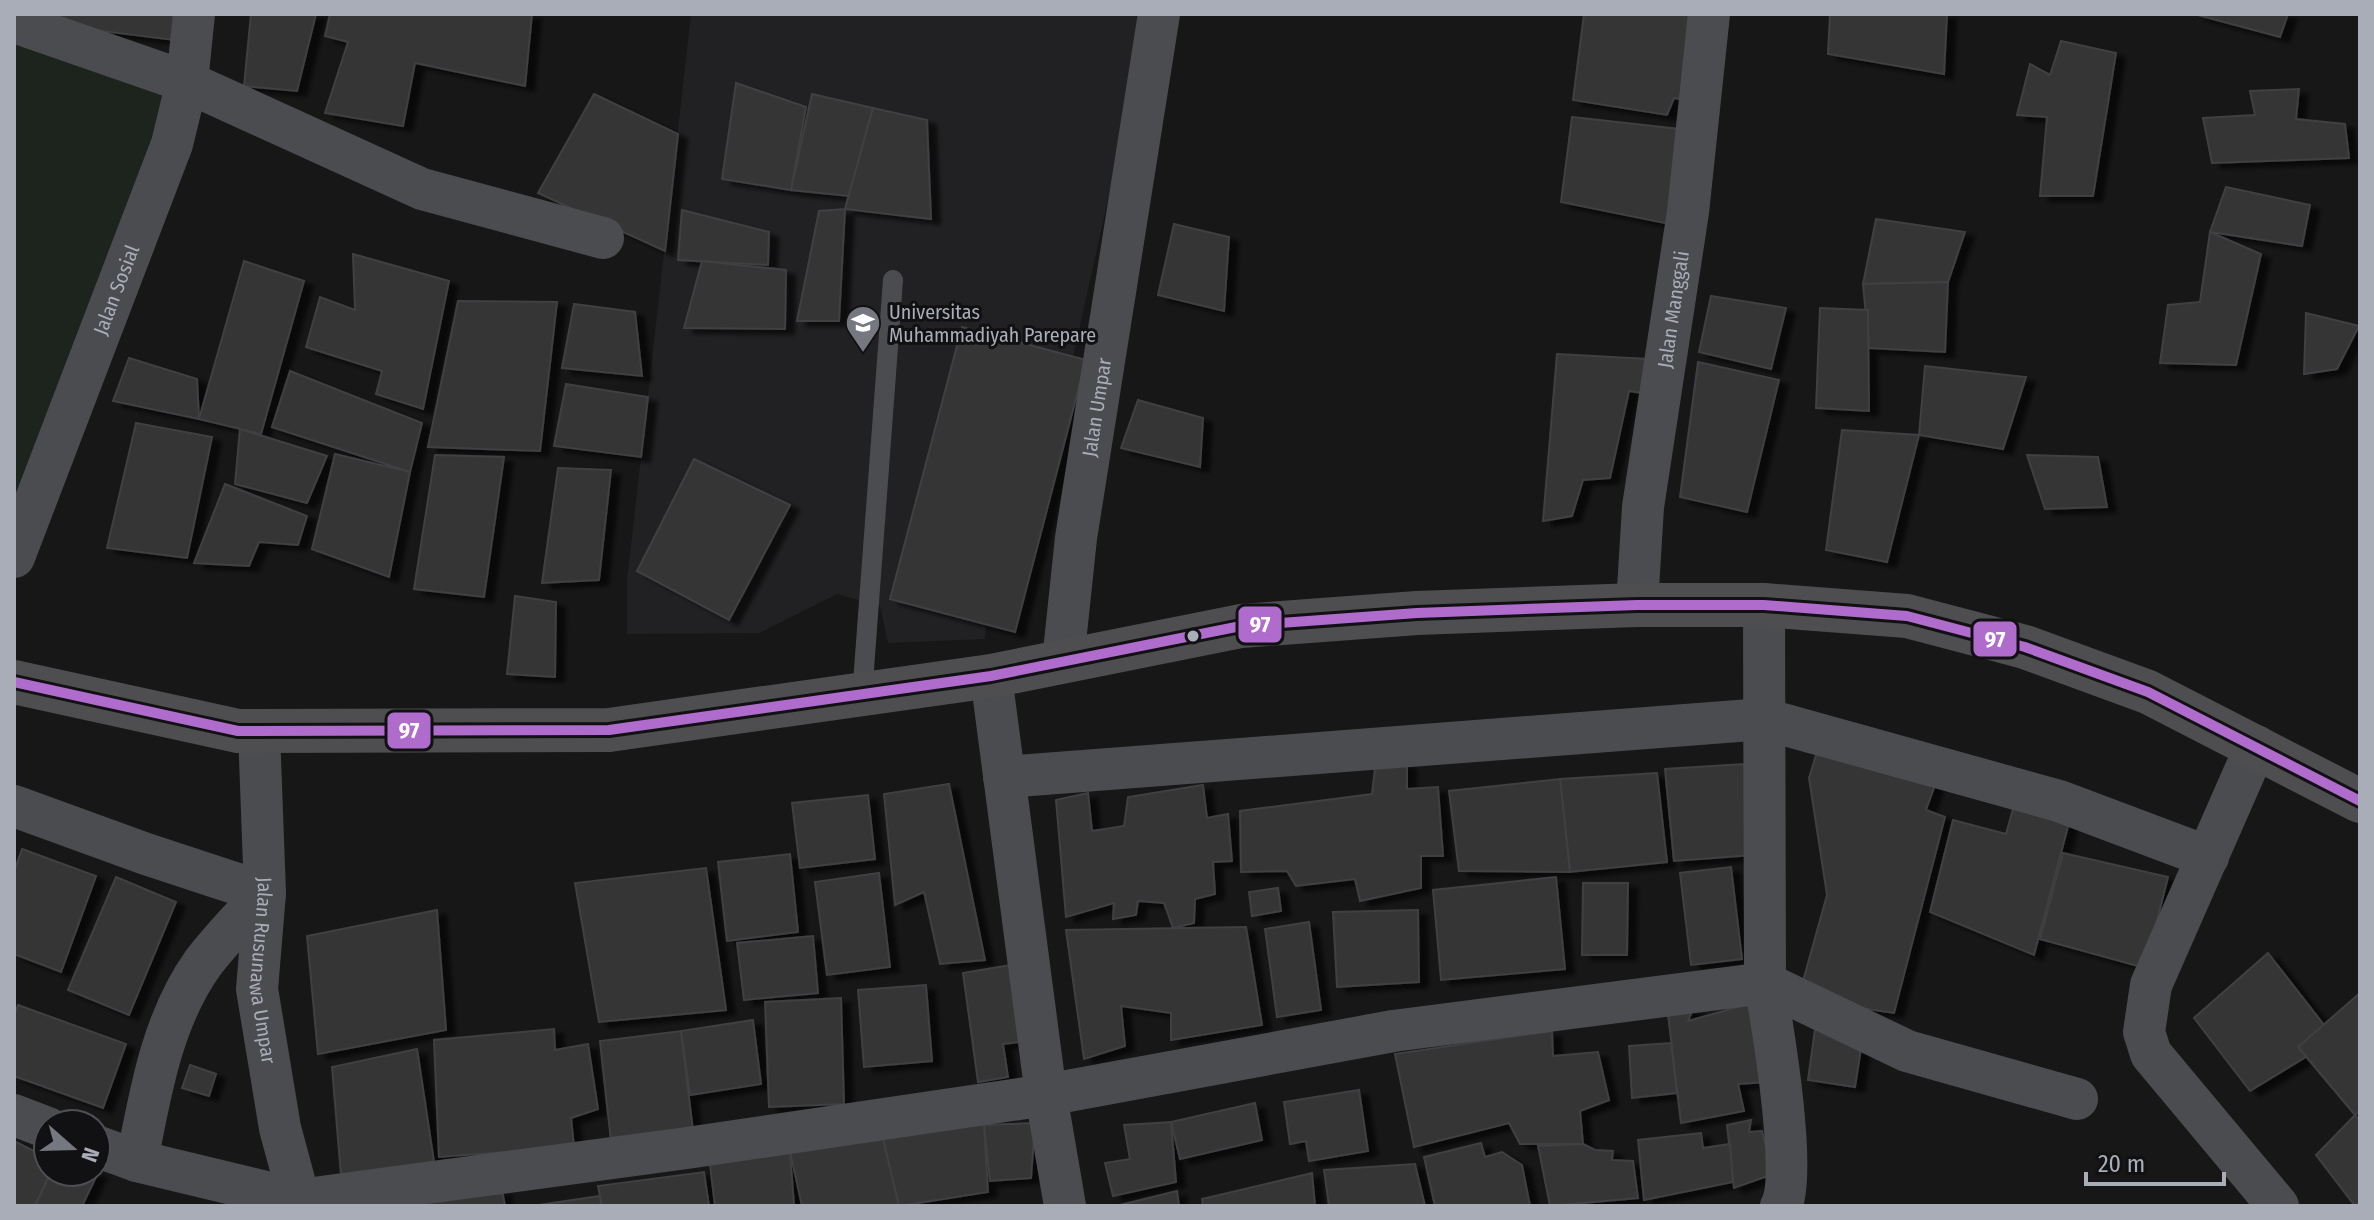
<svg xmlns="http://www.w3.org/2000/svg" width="2374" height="1220" viewBox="0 0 2374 1220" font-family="'Fira Sans Condensed',sans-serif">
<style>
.built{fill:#212123}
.green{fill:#1d241e}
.building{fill:#353536;stroke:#3f4043;stroke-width:2;filter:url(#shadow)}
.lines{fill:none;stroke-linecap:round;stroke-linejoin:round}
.lane{stroke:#4b4c50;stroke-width:20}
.street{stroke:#4b4c50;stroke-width:42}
.highway{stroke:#4e4e51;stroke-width:44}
.bus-1-casing{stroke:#111113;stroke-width:16}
.bus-1{stroke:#b06ccc;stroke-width:10}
.bus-dot{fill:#a8adb8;stroke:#111113;stroke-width:3}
.labels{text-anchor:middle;stroke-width:6;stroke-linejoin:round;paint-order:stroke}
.street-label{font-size:20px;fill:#a8adb8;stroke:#111113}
.poi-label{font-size:20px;fill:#a8adb8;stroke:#111113;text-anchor:start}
.line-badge{stroke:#111113;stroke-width:3}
.badge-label{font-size:22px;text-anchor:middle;font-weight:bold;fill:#fff}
</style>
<defs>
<filter id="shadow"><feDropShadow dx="9" dy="5" stdDeviation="2" flood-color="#0009"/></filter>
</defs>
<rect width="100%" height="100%" fill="#171717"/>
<!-- built -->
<polygon class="built" points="691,14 1144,14 1118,155 1052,451 988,607 985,639 888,643 880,606 837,594 759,633 627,634 627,581"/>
<!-- green -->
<polygon class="green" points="14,40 175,99 14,533"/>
<!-- building -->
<g class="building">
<polygon points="54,14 177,14 174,40 53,25"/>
<polygon points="251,14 316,14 297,91 244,86"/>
<polygon points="330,14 532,14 525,86 415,63 403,126 325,113 348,42 325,36"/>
<polygon points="1584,14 1708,14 1699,103 1674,98 1667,115 1573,100"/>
<polygon points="1830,14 1947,14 1944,74 1828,54"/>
<polygon points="2194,14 2288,14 2280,37"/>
<polygon points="2061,41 2116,53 2093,196 2040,196 2047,117 2017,115 2030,64 2050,75"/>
<polygon points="736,83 806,107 791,190 722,179"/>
<polygon points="2299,89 2296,119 2345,124 2349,158 2212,163 2203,118 2255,115 2250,91"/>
<polygon points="594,94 678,134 665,251 538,193"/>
<polygon points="812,94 873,108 849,196 791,190"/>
<polygon points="873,108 927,120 931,219 845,209"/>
<polygon points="1572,117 1697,131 1685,227 1561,202"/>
<polygon points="2226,187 2310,205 2302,246 2210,232"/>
<polygon points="845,209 839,321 797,321 819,211"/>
<polygon points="682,210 769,232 768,265 678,260"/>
<polygon points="1876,219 1965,232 1948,282 1863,284"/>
<polygon points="1174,224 1229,237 1224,311 1158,295"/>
<polygon points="2210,232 2261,254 2236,365 2160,363 2168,305 2200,302"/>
<polygon points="353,254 449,281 423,409 376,394 382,371 306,347 320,297 355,310"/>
<polygon points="244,261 304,281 261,434 199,419"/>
<polygon points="702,261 786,270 785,329 684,328"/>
<polygon points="1948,282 1945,352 1869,348 1863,284"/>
<polygon points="1711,296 1786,308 1771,369 1699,352"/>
<polygon points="458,301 557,302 540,451 428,447"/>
<polygon points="574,304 635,312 642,376 562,368"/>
<polygon points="1820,308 1868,310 1869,411 1816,408"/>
<polygon points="2306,313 2359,326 2337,369 2304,374"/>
<polygon points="962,327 1086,360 1015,632 890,599"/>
<polygon points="1557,354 1666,360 1660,396 1629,391 1610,478 1583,480 1572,516 1543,521"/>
<polygon points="129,358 197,379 199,419 113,401"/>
<polygon points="1698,362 1779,380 1747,512 1680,497"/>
<polygon points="1925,366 2026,377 2003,449 1919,435"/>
<polygon points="290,371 422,423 410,472 272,427"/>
<polygon points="566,384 648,397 641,457 554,446"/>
<polygon points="1138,400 1203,418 1200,467 1121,448"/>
<polygon points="136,423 212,437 187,558 107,548"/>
<polygon points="240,429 327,456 307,503 235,484"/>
<polygon points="1842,430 1919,435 1887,562 1826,550"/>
<polygon points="335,454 410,472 389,577 312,549"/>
<polygon points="435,455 504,457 484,597 414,589"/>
<polygon points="2027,455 2098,457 2107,507 2045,509"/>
<polygon points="694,459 790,505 729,620 637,571"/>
<polygon points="558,468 611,470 599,580 542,583"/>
<polygon points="225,484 307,516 298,545 259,542 249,566 194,563"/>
<polygon points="515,596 556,602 555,677 507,674"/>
<polygon points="1817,752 1936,782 1926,810 1945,817 1894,1013 1798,999 1827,895 1809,778"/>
<polygon points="1376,759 1407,764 1407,789 1438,787 1443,856 1421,856 1421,888 1360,901 1355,879 1296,886 1287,871 1241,872 1240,811 1372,794"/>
<polygon points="1744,764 1753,855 1674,861 1665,769"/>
<polygon points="1657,773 1667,862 1570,872 1560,779"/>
<polygon points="1560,779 1570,872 1459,871 1449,791"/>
<polygon points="949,784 985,960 940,964 924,892 895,905 884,794"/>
<polygon points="1203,785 1207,818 1228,814 1232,861 1213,862 1215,894 1195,899 1194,923 1173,928 1164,903 1138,901 1136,915 1113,919 1114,903 1066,917 1056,800 1088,793 1092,831 1124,826 1128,797"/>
<polygon points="868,795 875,859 800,868 792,803"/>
<polygon points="2015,802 2070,819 2034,955 1930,912 1953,820 2006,834"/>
<polygon points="22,849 96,876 61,972 14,954 14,872"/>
<polygon points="2063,853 2168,877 2145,968 2040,939"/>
<polygon points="790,854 798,932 727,941 718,862"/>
<polygon points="1731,867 1742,959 1691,965 1680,873"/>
<polygon points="706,868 726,1010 599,1022 575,883"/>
<polygon points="879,873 890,967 827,975 815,882"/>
<polygon points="116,877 176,902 129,1015 68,990"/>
<polygon points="1556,877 1565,969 1441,980 1433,890"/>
<polygon points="1583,883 1628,883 1627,955 1582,955"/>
<polygon points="1278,888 1281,911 1252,916 1249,892"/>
<polygon points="437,910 446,1030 318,1054 307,936"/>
<polygon points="1418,910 1419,982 1337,987 1333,912"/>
<polygon points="1309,922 1321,1010 1277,1017 1265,929"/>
<polygon points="1246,927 1262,1025 1171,1040 1171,1013 1121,1006 1125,1046 1084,1059 1066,930"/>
<polygon points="813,936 818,993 744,1000 737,943"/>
<polygon points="2268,953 2335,1039 2250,1091 2194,1018"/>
<polygon points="1017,964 1028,1041 1003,1044 1008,1077 978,1082 963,973"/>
<polygon points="926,985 932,1061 864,1067 858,990"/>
<polygon points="2360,993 2360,1111 2355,1115 2298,1047"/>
<polygon points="841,998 844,1104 769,1107 765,1002"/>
<polygon points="1755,1002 1767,1082 1738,1084 1744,1111 1681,1123 1667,1006 1693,1009 1688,1021"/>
<polygon points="18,1005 126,1044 103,1108 14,1076 14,1016"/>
<polygon points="753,1020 761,1084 690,1095 681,1031"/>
<polygon points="554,1029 555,1050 588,1044 598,1109 571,1118 574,1147 439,1157 434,1040"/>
<polygon points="1815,1029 1863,1035 1855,1087 1808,1080"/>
<polygon points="681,1031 693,1131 611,1141 600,1041"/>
<polygon points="1552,1031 1553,1056 1598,1052 1609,1100 1580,1111 1583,1144 1520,1144 1509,1123 1414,1147 1395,1054"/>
<polygon points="1671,1043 1677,1093 1632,1098 1629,1046"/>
<polygon points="417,1049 434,1162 341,1175 332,1067"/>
<polygon points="190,1065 216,1074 209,1096 182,1088"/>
<polygon points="1359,1090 1368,1151 1309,1161 1306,1141 1290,1144 1284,1102"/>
<polygon points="1255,1103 1262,1140 1180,1159 1171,1122"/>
<polygon points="2355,1115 2360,1121 2360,1206 2355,1206 2316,1155"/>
<polygon points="1751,1120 1749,1132 1762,1131 1773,1174 1734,1188 1727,1125"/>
<polygon points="1171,1122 1176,1182 1113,1196 1105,1163 1130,1159 1124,1125"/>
<polygon points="1035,1123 1031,1178 990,1181 984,1125"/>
<polygon points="984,1125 988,1192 899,1206 881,1131"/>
<polygon points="881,1131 899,1206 802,1206 790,1151"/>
<polygon points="1701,1133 1703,1148 1730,1144 1733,1182 1644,1200 1638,1140"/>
<polygon points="14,1141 48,1158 48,1172 51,1172 35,1206 14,1206"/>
<polygon points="1481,1143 1485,1157 1502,1152 1522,1165 1530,1206 1435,1206 1424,1157"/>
<polygon points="1583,1144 1595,1150 1613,1151 1612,1160 1633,1161 1638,1198 1550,1206 1538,1146"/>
<polygon points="790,1151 794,1206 715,1206 709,1156"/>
<polygon points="1415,1164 1425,1206 1329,1206 1324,1170"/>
<polygon points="51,1172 96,1172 98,1173 82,1206 35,1206"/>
<polygon points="704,1172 709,1206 602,1206 598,1186"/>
<polygon points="1312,1173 1315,1206 1203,1206 1202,1199"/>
<polygon points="502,1190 505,1206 369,1206"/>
<polygon points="1177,1191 1179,1206 1116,1206"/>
<polygon points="600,1196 601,1206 532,1206"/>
</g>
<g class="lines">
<!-- lane -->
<polyline class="lane" points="862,696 893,280"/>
<!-- street -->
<g class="street">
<polyline points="14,22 187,82 422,189 603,238"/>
<path id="s1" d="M14 557 172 144 187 82 194 14"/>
<path id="s2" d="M1637 605 1643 507 1688 212 1709 14"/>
<path id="s3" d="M1063 661 1076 538 1159 14"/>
<path id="s4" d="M259 731 265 893 257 989 280 1128 301 1206"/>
<polyline points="2256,746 2151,985 2144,1032 2151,1054 2278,1206"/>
<polyline points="1004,777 1764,719 2059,801 2208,857"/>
<path d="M14 806 146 854 265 893C244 916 222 938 203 963 162 1020 150 1094 137 1161"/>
<polyline points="1765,983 1907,1051 2077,1099"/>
<path d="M1765 983C1772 1023 1798 1176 1781 1206"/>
<polyline points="14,1115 48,1128"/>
<polyline points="96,1146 137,1161 299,1200 687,1148 1046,1095 991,676"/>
<polyline points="1065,1206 1046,1095 1393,1031 1765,983 1764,605"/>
</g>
<!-- highway -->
<polyline class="highway" points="14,682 238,731 609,730 991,676 1241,626 1417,613 1637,605 1764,605 1907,616 2025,647 2148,692 2360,801"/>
<defs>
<polyline id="bus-1" points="14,682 238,731 609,730 991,676 1241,626 1417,613 1637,605 1764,605 1907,616 2025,647 2148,692 2360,801"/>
</defs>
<!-- bus-1 casing -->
<use href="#bus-1" class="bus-1-casing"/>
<!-- bus-1 -->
<use href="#bus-1" class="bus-1"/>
</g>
<!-- icons -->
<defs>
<symbol id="university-pin" viewBox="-11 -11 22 30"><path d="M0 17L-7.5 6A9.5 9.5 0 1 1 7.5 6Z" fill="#757880" stroke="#111113"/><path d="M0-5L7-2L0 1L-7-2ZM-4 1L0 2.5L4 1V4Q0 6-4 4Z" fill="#fff"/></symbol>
</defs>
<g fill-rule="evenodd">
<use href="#university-pin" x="843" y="303" width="40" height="54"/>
</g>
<!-- markers -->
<circle class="bus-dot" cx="1193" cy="636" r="7"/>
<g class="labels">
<!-- street labels -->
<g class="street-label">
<text dy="7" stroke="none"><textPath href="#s1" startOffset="286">Jalan Sosial</textPath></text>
<text dy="7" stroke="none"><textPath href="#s2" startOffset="298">Jalan Manggali</textPath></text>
<text dy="7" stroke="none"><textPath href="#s3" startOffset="256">Jalan Umpar</textPath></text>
<text dy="7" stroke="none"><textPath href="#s4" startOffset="240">Jalan Rusunawa Umpar</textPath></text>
</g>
<!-- poi labels -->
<g class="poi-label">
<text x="889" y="319">Universitas<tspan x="889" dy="23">Muhammadiyah Parepare</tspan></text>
</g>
</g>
<g class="line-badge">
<rect x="1237" y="605" width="46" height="39" rx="8" fill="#b06ccc"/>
<rect x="1972" y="620" width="46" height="38" rx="8" fill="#b06ccc"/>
<rect x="386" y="711" width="46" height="39" rx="8" fill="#b06ccc"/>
</g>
<g class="badge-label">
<text x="1260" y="632">97</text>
<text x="1995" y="647">97</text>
<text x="409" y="738">97</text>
</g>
<!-- border -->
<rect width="2374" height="1220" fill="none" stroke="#a8adb8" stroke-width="32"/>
<!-- north arrow -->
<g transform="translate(72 1148) rotate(110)"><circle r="38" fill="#111113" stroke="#4d4f55" stroke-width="2"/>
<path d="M0-6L14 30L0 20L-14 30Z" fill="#757880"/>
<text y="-12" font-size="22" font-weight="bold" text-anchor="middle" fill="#a8adb8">N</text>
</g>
<!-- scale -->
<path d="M2086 1172v12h138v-12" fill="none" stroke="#a8adb8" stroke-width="4"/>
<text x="2098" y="1172" font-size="24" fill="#a8adb8" stroke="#111113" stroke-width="6" paint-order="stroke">20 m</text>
</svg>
